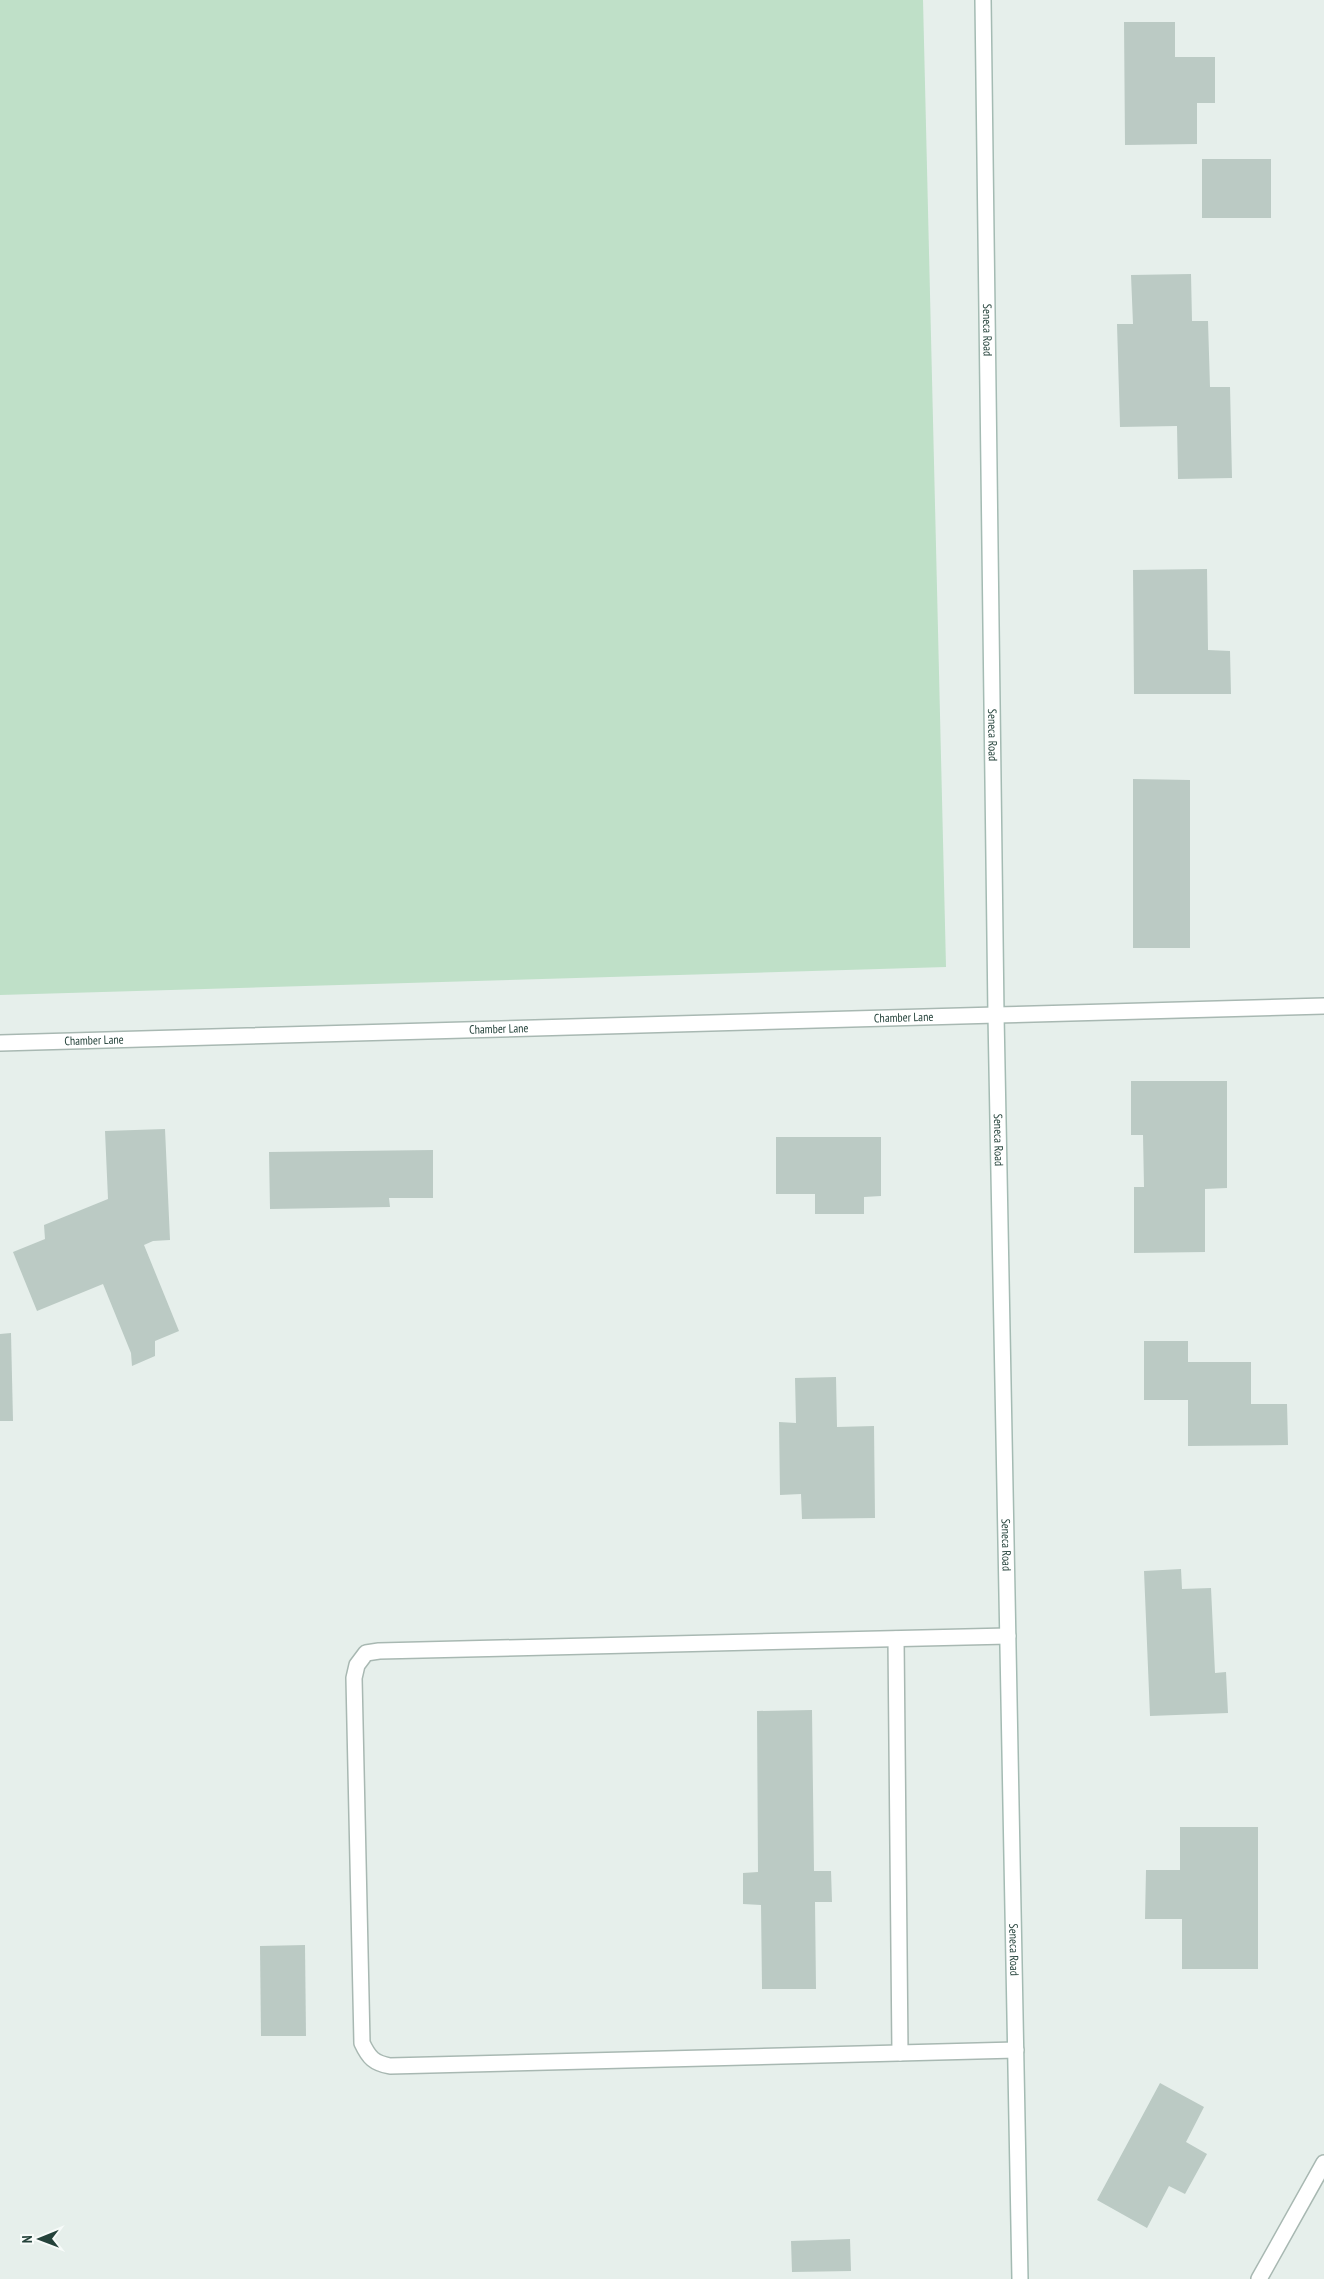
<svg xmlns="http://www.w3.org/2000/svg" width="1324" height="2279" viewBox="0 0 1324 2279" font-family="'PT Sans Narrow',sans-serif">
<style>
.green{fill:#bfe0c8}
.building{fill:#bbcac4}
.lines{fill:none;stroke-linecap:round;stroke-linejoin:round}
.lane-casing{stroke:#a8b8b2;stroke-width:18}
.street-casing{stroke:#a8b8b2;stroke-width:18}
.secondary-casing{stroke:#a4bbb3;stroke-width:18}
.lane{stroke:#fff;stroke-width:15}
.street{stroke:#fff;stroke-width:15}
.secondary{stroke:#fff;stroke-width:15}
.labels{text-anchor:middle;stroke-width:5;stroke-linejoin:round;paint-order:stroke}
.street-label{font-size:12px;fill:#24423a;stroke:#f7fbf9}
</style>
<rect width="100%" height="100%" fill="#e6efeb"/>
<!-- green -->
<polygon class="green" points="0,0 923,0 946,967 0,995"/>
<!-- building -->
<g class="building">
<polygon points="1124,22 1175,22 1175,57 1215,57 1215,103 1197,103 1197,144 1125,145"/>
<rect x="1202" y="159" width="69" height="59"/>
<polygon points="1191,274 1192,321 1208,321 1210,387 1230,387 1232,478 1178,479 1177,426 1120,427 1117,324 1133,324 1131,275"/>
<polygon points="1207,569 1208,650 1230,651 1231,694 1134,694 1133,570"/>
<polygon points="1133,779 1190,780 1190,948 1133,948"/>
<polygon points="1131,1081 1227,1081 1227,1188 1205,1189 1205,1252 1134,1253 1134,1187 1144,1187 1143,1135 1131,1135"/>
<polygon points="165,1129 170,1240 153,1241 144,1245 179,1331 155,1341 155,1356 132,1366 131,1353 103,1284 37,1311 13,1252 45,1239 44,1225 108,1199 105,1131"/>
<polygon points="776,1137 881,1137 881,1196 864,1197 864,1214 815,1214 815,1194 776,1194"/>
<polygon points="433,1150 433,1198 389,1198 390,1207 270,1209 269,1152"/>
<polygon points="11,1333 13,1421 0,1421 0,1334"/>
<polygon points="1144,1341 1188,1341 1188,1362 1251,1362 1251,1404 1287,1404 1288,1445 1188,1446 1188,1400 1144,1400"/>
<polygon points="836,1377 837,1427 874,1426 875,1518 802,1519 801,1494 780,1495 779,1422 796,1423 795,1378"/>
<polygon points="1181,1569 1182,1589 1211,1588 1215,1673 1226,1672 1228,1713 1150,1716 1144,1571"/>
<polygon points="812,1710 814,1871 831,1871 832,1902 815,1902 816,1989 762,1989 761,1905 743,1904 743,1873 758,1872 757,1711"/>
<polygon points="1180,1827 1258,1827 1258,1969 1182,1969 1182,1919 1145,1919 1146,1870 1180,1870"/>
<polygon points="305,1945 306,2036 261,2036 260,1946"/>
<polygon points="1160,2083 1204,2107 1186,2142 1207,2154 1185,2194 1169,2186 1147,2228 1097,2200"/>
<polygon points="850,2239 851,2271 792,2272 791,2241"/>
</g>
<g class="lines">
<defs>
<g id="lane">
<polyline points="996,1015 1324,1006"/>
<path d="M1008 1636 379 1651 366 1653 357 1665 354 1678 362 2043C369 2058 374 2063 390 2066L1016 2050"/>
<polyline points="896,1639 900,2053"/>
<polyline points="1259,2279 1324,2163"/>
</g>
<g id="street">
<path id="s1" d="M0 1043 996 1015"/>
</g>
<g id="secondary">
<path id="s2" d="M983 0 996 1015 1020 2279"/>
</g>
</defs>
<!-- lane casing -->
<use href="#lane" class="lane-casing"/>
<!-- street casing -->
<use href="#street" class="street-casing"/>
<!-- secondary casing -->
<use href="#secondary" class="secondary-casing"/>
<!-- lane -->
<use href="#lane" class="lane"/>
<!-- street -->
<use href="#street" class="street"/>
<!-- secondary -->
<use href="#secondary" class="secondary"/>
</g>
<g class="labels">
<!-- street labels -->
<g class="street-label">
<text dy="4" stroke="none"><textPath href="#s2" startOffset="330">Seneca Road</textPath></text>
<text dy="4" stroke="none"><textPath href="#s2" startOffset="735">Seneca Road</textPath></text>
<text dy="4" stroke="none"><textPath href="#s1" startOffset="904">Chamber Lane</textPath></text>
<text dy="4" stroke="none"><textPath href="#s1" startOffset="499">Chamber Lane</textPath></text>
<text dy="4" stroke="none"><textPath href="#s1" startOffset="94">Chamber Lane</textPath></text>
<text dy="4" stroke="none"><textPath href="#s2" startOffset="1140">Seneca Road</textPath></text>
<text dy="4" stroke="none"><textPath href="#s2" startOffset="1545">Seneca Road</textPath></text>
<text dy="4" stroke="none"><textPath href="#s2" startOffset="1950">Seneca Road</textPath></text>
</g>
</g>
<!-- north arrow -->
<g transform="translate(40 2239) rotate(269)" stroke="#f7fbf9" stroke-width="4" paint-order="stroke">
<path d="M0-4L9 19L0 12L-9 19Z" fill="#24423a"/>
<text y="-8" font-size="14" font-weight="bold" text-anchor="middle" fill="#24423a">N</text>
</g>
</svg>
